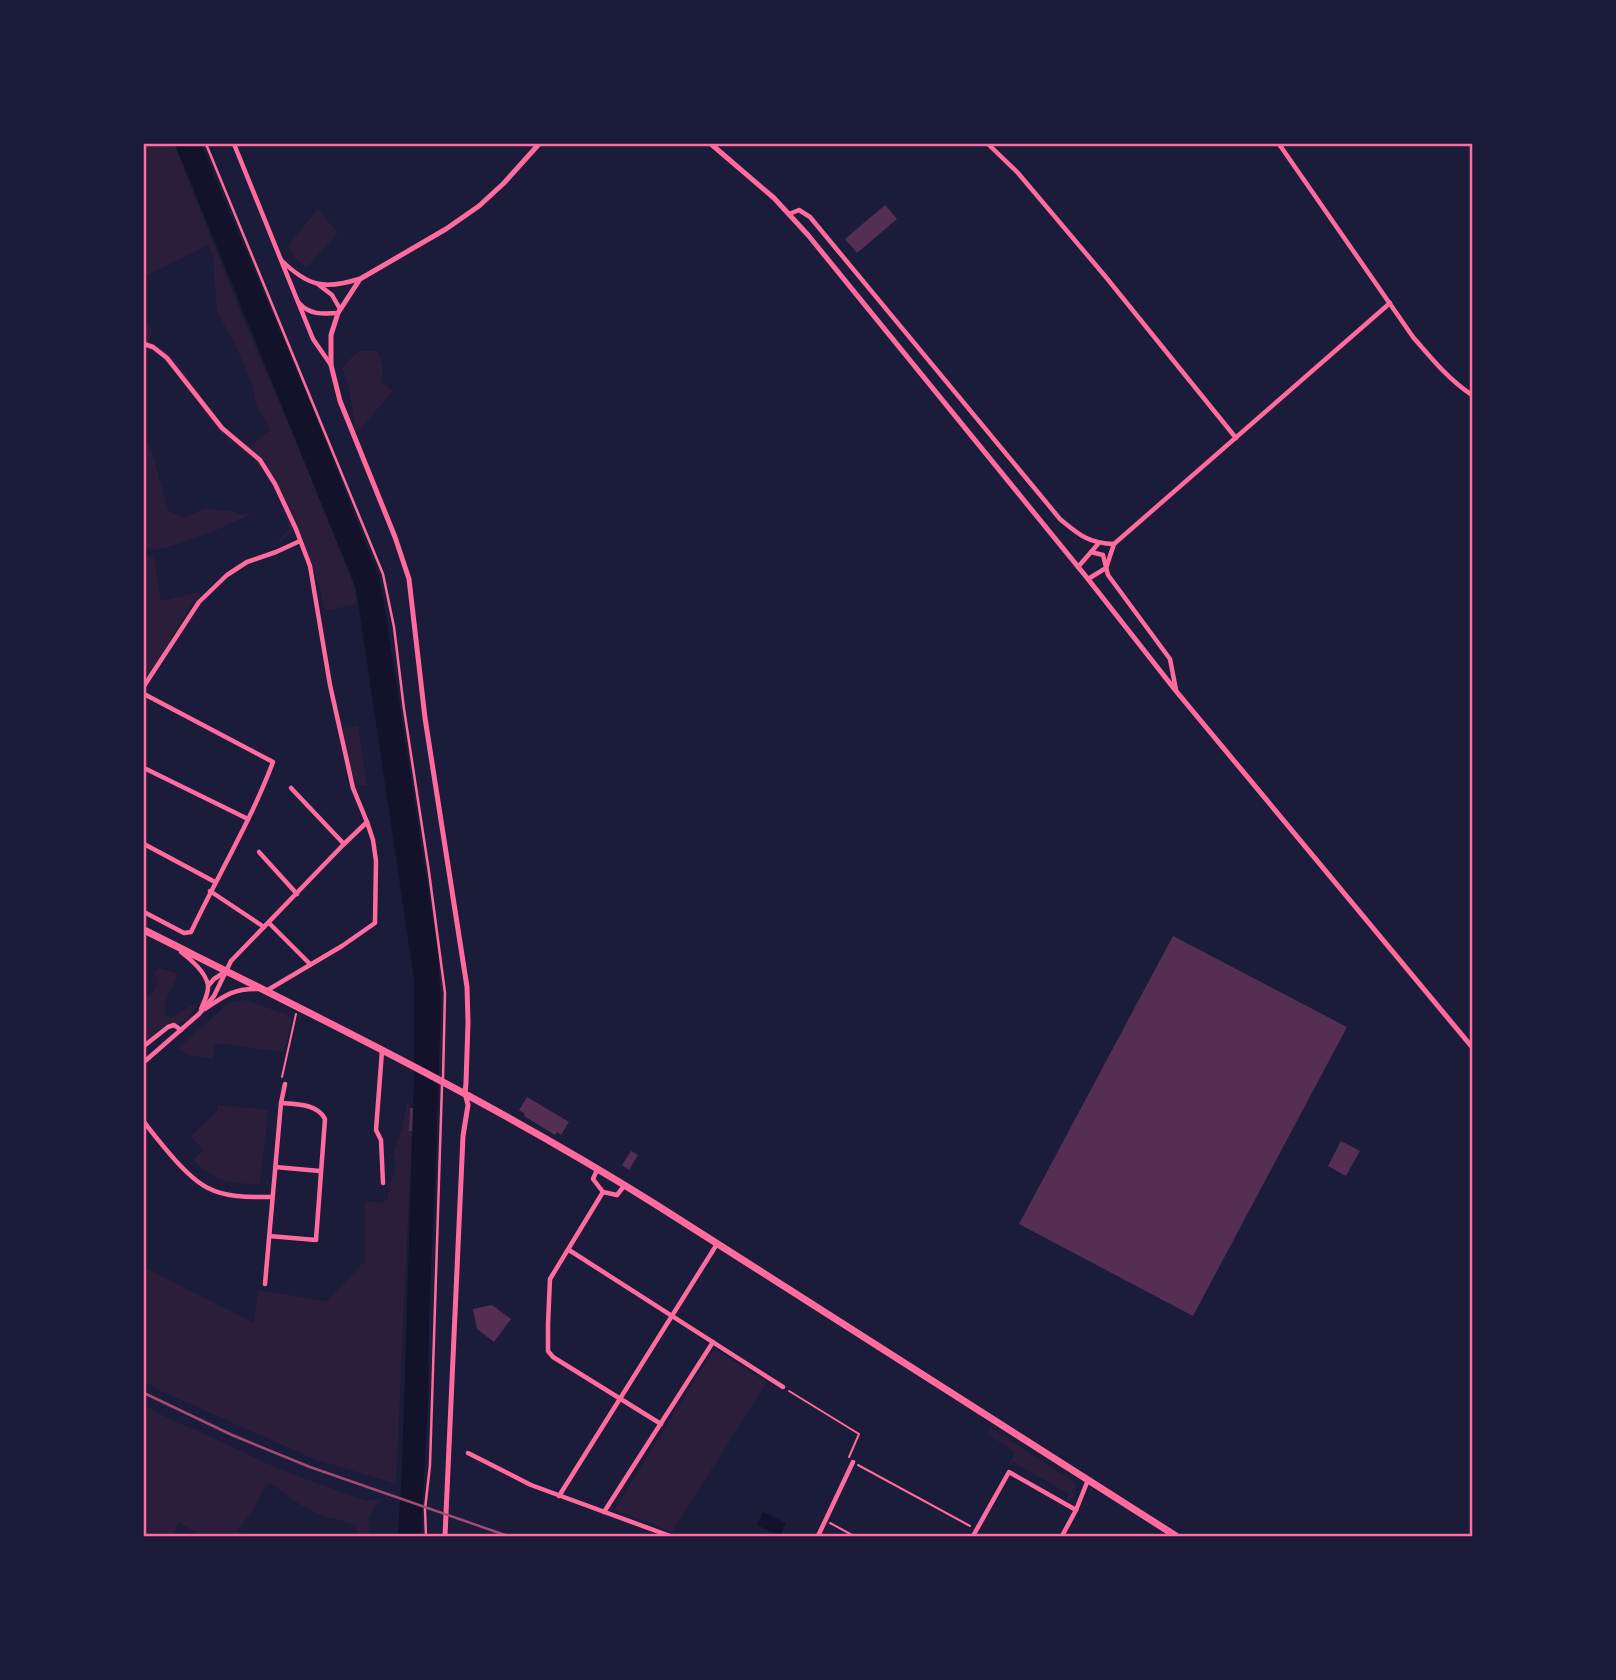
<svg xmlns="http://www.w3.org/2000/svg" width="1616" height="1680" viewBox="0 0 1616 1680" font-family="'Archivo Narrow',sans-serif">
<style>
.green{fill:#2a1e3b}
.water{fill:#12122b}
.building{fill:#542f53}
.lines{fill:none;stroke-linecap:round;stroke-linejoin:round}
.path{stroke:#ff6b9d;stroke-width:2}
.service{stroke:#ff6b9d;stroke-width:2.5}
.minor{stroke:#ff6b9d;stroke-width:4.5}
.tertiary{stroke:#ff6b9d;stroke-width:5}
.primary{stroke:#ff6b9d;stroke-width:7}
.rail{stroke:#a44b75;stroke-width:2.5}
.neatline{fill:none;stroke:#ff6b9d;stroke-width:2.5}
</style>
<rect width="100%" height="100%" fill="#1b1b3a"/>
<!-- green -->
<g class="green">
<path d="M144 144H174L243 318 292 432 355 588 357 604 324 611 320 589 297 527 275 546 268 548 251 514C234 523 165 553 149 549 147 548 145 547 144 546V433L154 459 168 511 184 518 205 508C218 512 232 509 243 515L251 513 268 547 275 545 289 529C285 510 276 491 266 474 256 457 236 448 222 434 197 408 179 360 144 347V318L152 331 149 341C156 345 165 350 171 356 198 385 214 427 250 446L270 430 257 406 252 384 234 342 217 312 213 257 208 245 144 277Z"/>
<polygon points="318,209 338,233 307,267 295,258 288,246"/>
<polygon points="360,351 378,351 383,367 381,381 393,391 356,434 349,387 342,368 350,359"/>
<polygon points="144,555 154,558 161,601 200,592 201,594 192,603 167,646 144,682"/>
<polygon points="358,726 367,785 357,786 349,764 343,728"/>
<path d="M159 968 177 973C176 988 158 1002 167 1017H173L196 1003 197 1007 186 1021 179 1024H169L164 1026 144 1044V997L151 995 159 981 154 973Z"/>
<polygon points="246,1000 293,1017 284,1052 215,1043 213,1059 187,1055 178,1048 224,1007 234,1001"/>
<path d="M408 1099 410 1108 409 1130 412 1131 396 1484 314 1459 161 1391 144 1381V1267L254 1323 258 1290 327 1301 365 1261V1201L382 1203 388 1199C388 1193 391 1176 395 1172L394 1151 401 1131Z"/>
<path d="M218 1105 268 1110 260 1184C228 1184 216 1182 193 1160L203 1150 190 1136 217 1112Z"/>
<polygon points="714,1349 767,1382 672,1532 614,1510"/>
<path d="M144 1405 173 1421 194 1429 268 1464 311 1481 367 1501 382 1499C368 1515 367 1515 370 1536H359L355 1525 337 1519 324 1517 299 1504 270 1483 261 1492 254 1510 237 1530 243 1536H202L178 1522 174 1536H144Z"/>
<polygon points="991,1428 1075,1483 1076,1490 1073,1500 1070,1501 1067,1500 1069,1494 1013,1462 1010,1467 1008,1466 1015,1452 987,1434"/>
</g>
<!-- water -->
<g class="water">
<polygon points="175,144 201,144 317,420 379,577 384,604 437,946 441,1000 435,1182 429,1313 428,1401 421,1536 398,1536 402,1470 414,1083 414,979 356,588"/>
<polygon points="763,1512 786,1523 780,1536 757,1525"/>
</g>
<!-- building -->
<g class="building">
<polygon points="885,205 897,219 857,253 845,239"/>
<polygon points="1173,936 1347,1027 1193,1316 1019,1224"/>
<polygon points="527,1097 569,1122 561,1135 557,1132 555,1135 524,1116 525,1114 519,1110"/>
<polygon points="410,1108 413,1108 412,1131 409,1131"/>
<polygon points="1341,1141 1360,1151 1346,1176 1328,1166"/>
<polygon points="631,1151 638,1155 629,1170 622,1165"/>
<polygon points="492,1305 511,1319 494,1342 477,1329 473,1309"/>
</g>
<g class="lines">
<!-- path -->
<g class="path">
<polyline points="282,1077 296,1014"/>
<polyline points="789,1391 859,1434 849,1457"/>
<polyline points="858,1465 970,1526"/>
<polyline points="830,1523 854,1536"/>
</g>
<!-- service -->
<g class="service">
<polyline points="206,144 383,574 394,627 404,709 429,872 445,993 443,1079"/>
<polyline points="426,1536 425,1509 430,1465 442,1085"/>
</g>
<!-- minor -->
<g class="minor">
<polyline points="234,144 313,339 331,365"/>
<polyline points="988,144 1018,173 1105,276 1236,438"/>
<path d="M1279 144 1413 337C1431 358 1449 380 1472 395"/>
<path d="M789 214 799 210 810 217 1060 519C1078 534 1089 544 1114 544"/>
<path d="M282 261C308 286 324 290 359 279"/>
<polyline points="319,285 332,295 340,309"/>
<path d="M299 303C309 315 323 314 338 313"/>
<polyline points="144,344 153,347 167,358 222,428 260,460 275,484 296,529 310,566 330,685 353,788 367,822 373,840 376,861 375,923 342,946 266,991"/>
<polyline points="1091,552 1103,555 1108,575 1170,659 1176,690"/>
<polyline points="1078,567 1098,544"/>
<polyline points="1088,579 1106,568 1114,544 1390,303"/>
<polyline points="144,686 199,602 227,575 247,562 276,552 300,541"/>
<path d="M144 694 273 762C251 821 218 875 191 932L184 933 144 912"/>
<polyline points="144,768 248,819"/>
<polyline points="291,788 344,844"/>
<polyline points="144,844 215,882"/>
<polyline points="259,852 297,894"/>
<polyline points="210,891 264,927"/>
<polyline points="269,923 310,964"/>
<path d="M181 952C191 959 206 973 208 985 209 993 204 1002 201 1009"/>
<polyline points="208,986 214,979 225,972"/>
<path d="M205 1009C224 996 234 988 258 989"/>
<polyline points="144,1046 168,1027 174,1025 181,1030"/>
<polyline points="382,1051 376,1130 381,1140 383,1183"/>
<polyline points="144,1062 199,1014 214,996 231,961 344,844 367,822"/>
<path d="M144 1122C159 1141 186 1177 208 1188 227 1198 251 1197 272 1197"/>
<polyline points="275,1167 320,1171"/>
<polyline points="597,1170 593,1179 603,1192 617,1195 624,1186"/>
<polyline points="603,1192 550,1279 548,1324 548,1351 553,1357 661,1424"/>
<path d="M269 1236 316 1240 325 1119C318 1104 296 1104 281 1103"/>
<polyline points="569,1250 783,1387"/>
<polyline points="265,1284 281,1103 285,1084"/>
<polyline points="468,1453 531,1485 670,1536"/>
<polyline points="559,1496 717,1244"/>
<polyline points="604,1512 713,1342"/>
<polyline points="818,1536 853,1462"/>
<polyline points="973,1536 1009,1472 1076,1510"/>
<polyline points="1062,1536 1076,1510 1088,1480"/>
</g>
<!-- tertiary -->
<g class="tertiary">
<polyline points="711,144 774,198 808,235 1088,579 1176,691 1472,1047"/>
<polyline points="445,1536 463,1136 468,1105 465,1093 466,1083 468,1022 467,987 425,718 409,579 395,537 340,401 331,365 331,335 338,313 360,279 446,229 479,206 504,183 539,144"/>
</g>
<!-- primary -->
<path class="primary" d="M144 930C316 1016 491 1101 655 1204L1176 1536"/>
<!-- rail -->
<polyline class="rail" points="144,1393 232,1435 310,1467 508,1536"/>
</g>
<!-- border -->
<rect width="1616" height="1680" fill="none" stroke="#1b1b3a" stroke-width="290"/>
<rect x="145" y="145" width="1326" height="1390" class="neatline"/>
</svg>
